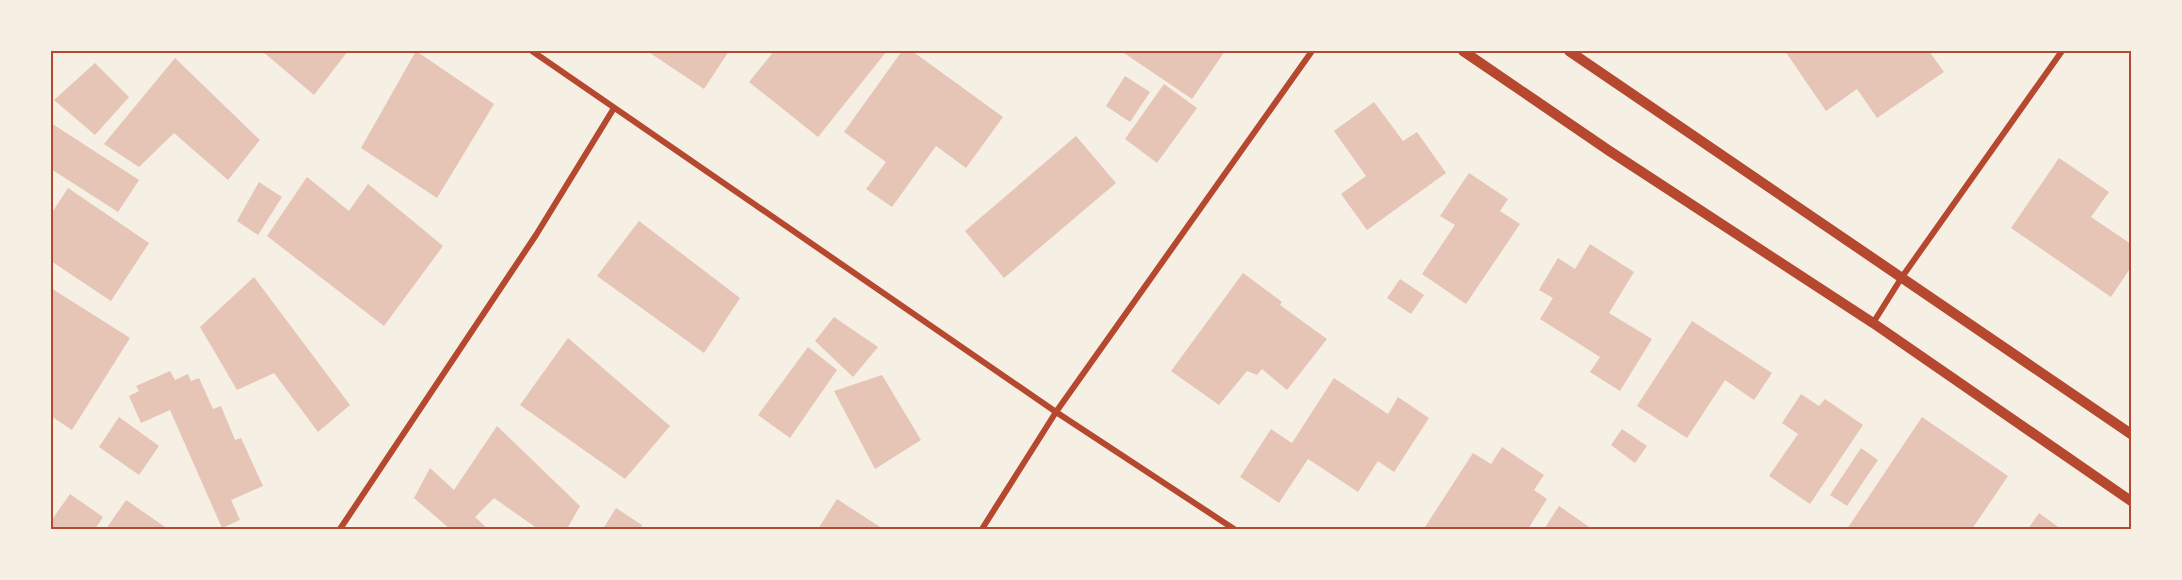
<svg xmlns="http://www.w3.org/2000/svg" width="2182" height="580" viewBox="0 0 2182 580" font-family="Georgia,serif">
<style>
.building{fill:#e6c5b7}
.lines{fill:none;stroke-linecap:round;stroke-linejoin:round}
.minor{stroke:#b5482f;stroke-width:6}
.tertiary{stroke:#b5482f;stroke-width:10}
.neatline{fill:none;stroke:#b5482f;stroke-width:2}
</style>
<rect width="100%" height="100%" fill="#f6efe4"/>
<!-- building -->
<g class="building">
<polygon points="262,51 348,51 314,95"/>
<polygon points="416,51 494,104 437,198 361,148"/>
<polygon points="647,51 729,51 704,89"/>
<polygon points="774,51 887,51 818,137 749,82"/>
<polygon points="902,51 912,51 1003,117 966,168 936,146 892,207 866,189 886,162 844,132"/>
<polygon points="1121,51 1225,51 1192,99"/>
<polygon points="1785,51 1929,51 1944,72 1877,118 1857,89 1826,111"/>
<polygon points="175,58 260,140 228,180 174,133 139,167 104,144"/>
<polygon points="95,63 129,97 95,135 54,100"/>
<polygon points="1125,76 1150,92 1130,122 1106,106"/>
<polygon points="1164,84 1197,108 1157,163 1125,139"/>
<polygon points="1374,102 1403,141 1417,132 1446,173 1367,230 1341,194 1366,176 1334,131"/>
<polygon points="51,123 139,180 118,212 51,169"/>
<polygon points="1076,136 1116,183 1004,278 965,231"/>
<polygon points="2059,158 2109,192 2091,217 2131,244 2131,267 2111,297 2011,228"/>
<polygon points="1469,173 1508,199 1500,211 1520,224 1466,304 1422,274 1455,225 1440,216"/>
<polygon points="307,177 349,211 368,184 443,246 384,326 267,236"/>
<polygon points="259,182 282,197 258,235 237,221"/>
<polygon points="68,188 149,243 111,301 51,261 51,214"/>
<polygon points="639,221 740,298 704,353 597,276"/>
<polygon points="1590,244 1634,272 1609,313 1652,339 1620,391 1590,372 1600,357 1540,319 1553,298 1539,290 1558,258 1575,269"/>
<polygon points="1243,273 1282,302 1280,305 1327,339 1287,390 1262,369 1257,375 1247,371 1219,405 1171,371"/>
<polygon points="254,277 350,405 318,432 274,373 237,390 200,327"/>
<polygon points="1400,279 1424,295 1411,314 1387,298"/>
<polygon points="51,288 130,338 72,430 51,416"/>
<polygon points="834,317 878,347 853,377 815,341"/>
<polygon points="1692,321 1772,373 1754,400 1725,380 1687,438 1637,406"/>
<polygon points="568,338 670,426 625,479 520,405"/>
<polygon points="808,347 837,370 790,438 758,415"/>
<polygon points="170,371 175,380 188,374 191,381 199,378 213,409 221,406 235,440 241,438 263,486 231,500 240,520 222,528 170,410 141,423 129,396 139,391 136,386"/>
<polygon points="882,375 921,440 875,469 834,391"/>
<polygon points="1334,378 1388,414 1398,397 1429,418 1394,472 1378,461 1358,492 1308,459 1279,503 1240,477 1271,429 1292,443"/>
<polygon points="1801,394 1819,406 1825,399 1863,425 1810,504 1769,476 1798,434 1782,423"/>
<polygon points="119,417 159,446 139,475 99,447"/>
<polygon points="1922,417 2008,476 1972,529 1847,529"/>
<polygon points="497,426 580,506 567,529 538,529 494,498 475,517 488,529 450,529 414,498 430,468 454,490"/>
<polygon points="1622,429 1647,446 1635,463 1611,445"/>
<polygon points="1502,447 1544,475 1534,490 1547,499 1528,529 1428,529 1425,527 1473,453 1491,464"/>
<polygon points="1861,448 1878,460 1847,506 1830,495"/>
<polygon points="70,494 103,517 95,529 51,529 51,521"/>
<polygon points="837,499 883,529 818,529"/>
<polygon points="126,500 168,529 106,529"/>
<polygon points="1559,506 1592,529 1544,529"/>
<polygon points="616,508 642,525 640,529 603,529"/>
<polygon points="2039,513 2061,529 2028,529"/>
</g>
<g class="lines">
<!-- minor -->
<g class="minor">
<polyline points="532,51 1056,412 1234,529"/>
<polyline points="1873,323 1902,277 2062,51"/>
<polyline points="340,529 536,235 614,108"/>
<polyline points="982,529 1056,412 1312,51"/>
</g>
<!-- tertiary -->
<g class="tertiary">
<polyline points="1463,51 1608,150 1873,323 2131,501"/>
<polyline points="1569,51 2131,434"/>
</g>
</g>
<!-- border -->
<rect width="2182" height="580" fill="none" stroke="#f6efe4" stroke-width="105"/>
<rect x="52" y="52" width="2078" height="476" class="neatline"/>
</svg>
